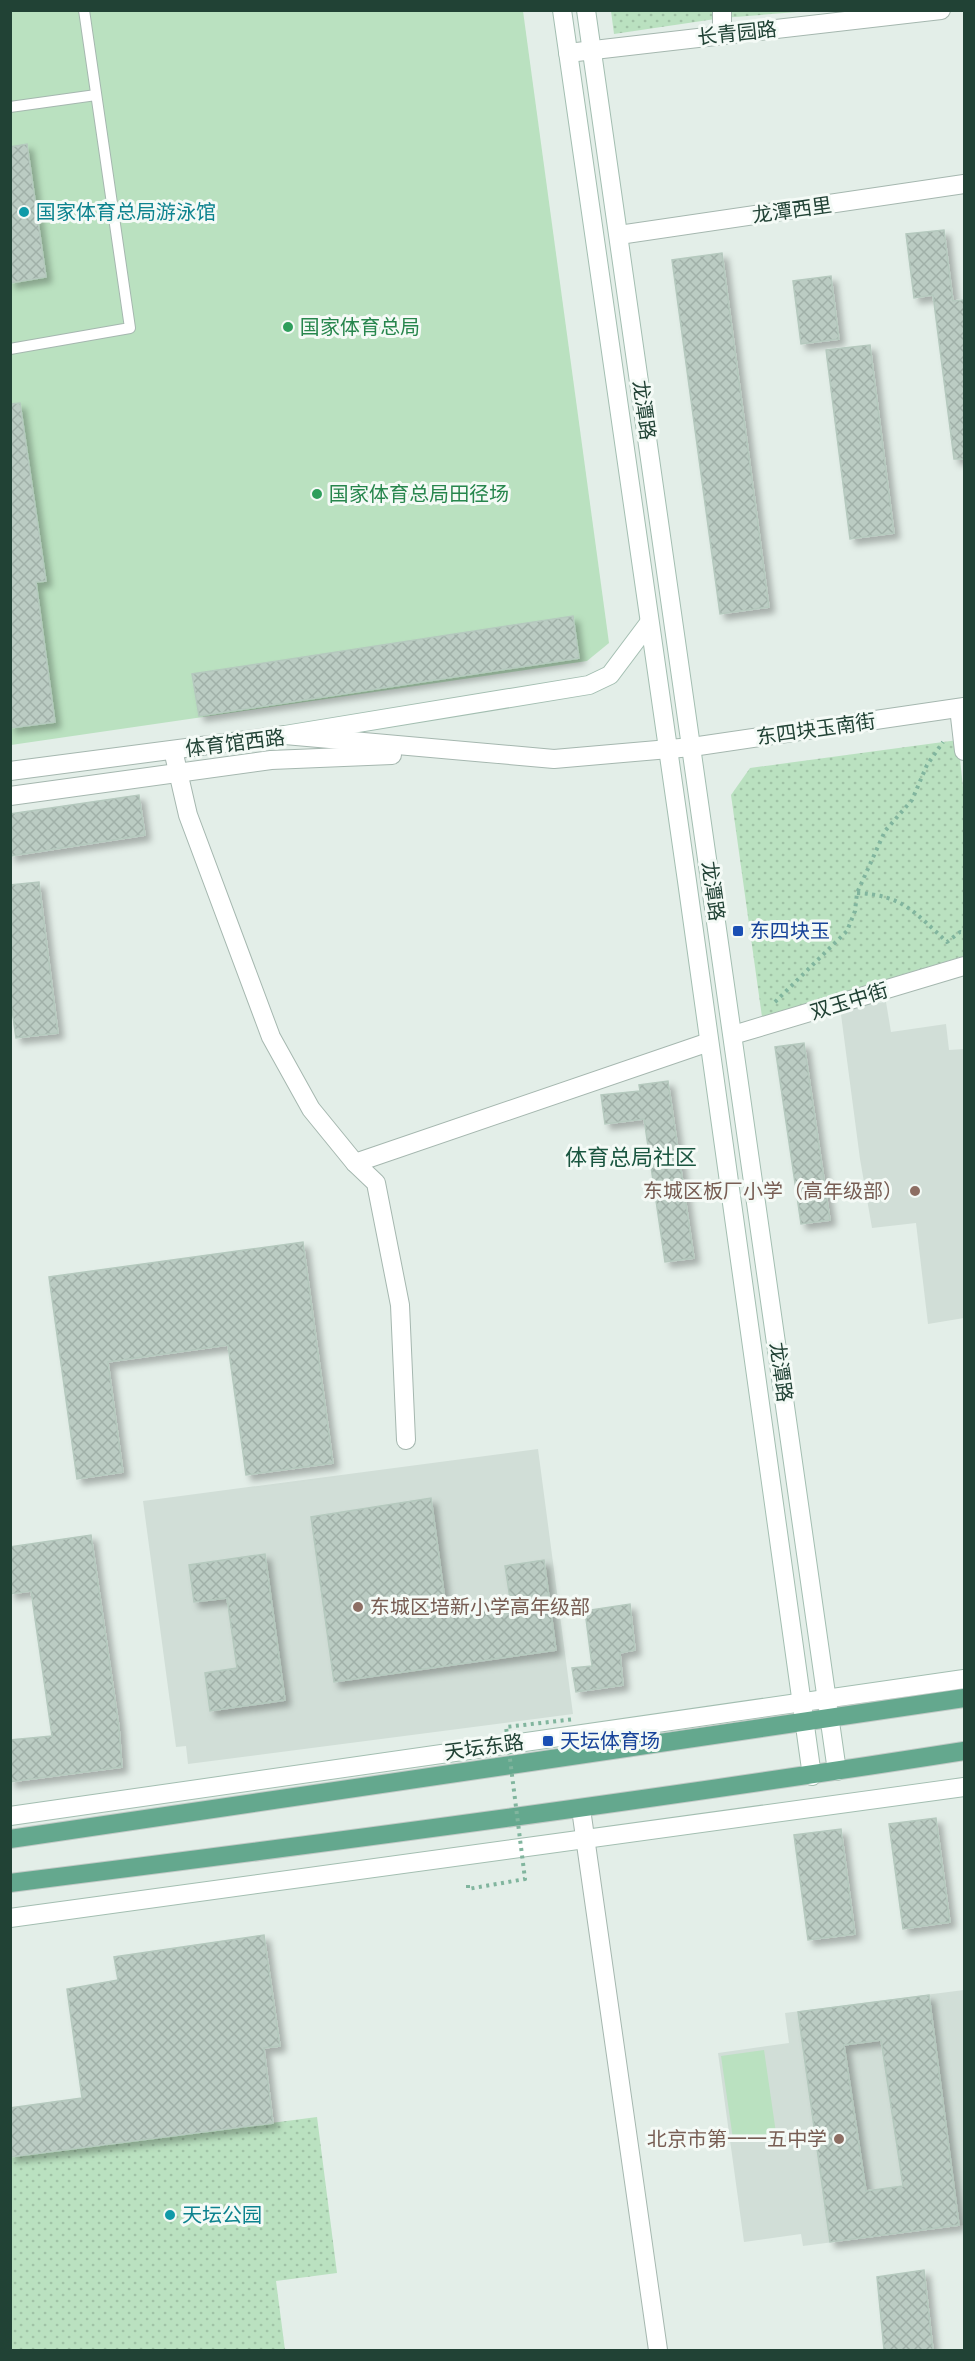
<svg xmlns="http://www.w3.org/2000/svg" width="975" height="2361" viewBox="0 0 975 2361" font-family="'Fira Sans Condensed','Noto Sans SC',sans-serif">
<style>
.built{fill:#d1ded7}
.grass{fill:url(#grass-dots)}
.garden{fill:#bae1c0}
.building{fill:url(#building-cross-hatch);stroke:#b5c9be;stroke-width:1.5;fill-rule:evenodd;filter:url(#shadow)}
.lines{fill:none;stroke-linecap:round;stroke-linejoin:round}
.lane-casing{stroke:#a5b7af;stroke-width:12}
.street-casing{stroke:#a5b7af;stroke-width:20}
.secondary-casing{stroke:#a3beb1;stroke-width:20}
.primary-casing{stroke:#c1cac6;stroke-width:20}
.path{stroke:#81b59e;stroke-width:4;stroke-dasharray:3 4.5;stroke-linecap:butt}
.lane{stroke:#fff;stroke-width:10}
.street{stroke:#fff;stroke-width:18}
.secondary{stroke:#fff;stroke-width:18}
.primary{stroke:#64a88e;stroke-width:18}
.path-bridge{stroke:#81b59e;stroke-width:4;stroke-dasharray:3 4.5;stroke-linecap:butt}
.culture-dot{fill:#0f9aa8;stroke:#f4faf6;stroke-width:2}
.leisure-dot{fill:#2e9e5b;stroke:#f4faf6;stroke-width:2}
.transit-dot{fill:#1a4fb4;stroke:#f4faf6;stroke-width:2}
.education-dot{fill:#8d6e63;stroke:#f4faf6;stroke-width:2}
.labels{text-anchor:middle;stroke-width:6;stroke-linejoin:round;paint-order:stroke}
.street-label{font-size:20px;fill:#214235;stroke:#f4faf6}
.culture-label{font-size:20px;fill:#0d838f;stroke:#f4faf6;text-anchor:start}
.leisure-label{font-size:20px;fill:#27864d;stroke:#f4faf6;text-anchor:start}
.transit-label{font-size:20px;fill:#164399;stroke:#f4faf6;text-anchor:start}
.education-label{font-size:20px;fill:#785e54;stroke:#f4faf6;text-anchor:end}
.quarter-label{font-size:22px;fill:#1a5640;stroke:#f4faf6}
</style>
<defs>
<pattern id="grass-dots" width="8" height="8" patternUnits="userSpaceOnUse" patternTransform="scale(1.5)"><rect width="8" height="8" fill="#bae1c0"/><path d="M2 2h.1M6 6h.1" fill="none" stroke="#a0c2a6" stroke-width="1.8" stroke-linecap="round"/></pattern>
<pattern id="building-cross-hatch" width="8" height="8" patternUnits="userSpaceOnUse" patternTransform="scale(1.5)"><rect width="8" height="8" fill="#bbccc3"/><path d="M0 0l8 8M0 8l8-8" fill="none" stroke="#a0b0a8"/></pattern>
<filter id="shadow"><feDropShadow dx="5.5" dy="5.5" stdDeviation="3" flood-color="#0004"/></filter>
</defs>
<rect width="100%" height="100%" fill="#e3eee8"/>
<!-- built -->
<g class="built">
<polygon points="886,1002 891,1032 946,1024 949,1050 964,1049 964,1318 928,1324 916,1223 872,1228 860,1159 840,1007"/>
<polygon points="538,1449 573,1714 188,1764 186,1746 176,1747 143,1501"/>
<polygon points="964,1990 964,2225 803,2246 801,2234 744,2242 718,2053 789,2043 785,2013"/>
</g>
<!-- grass -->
<g class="grass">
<polygon points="611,11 810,11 722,18 614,34"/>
<polygon points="958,740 964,797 964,956 762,1017 731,795 750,768"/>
<polygon points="317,2117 337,2273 276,2281 285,2350 11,2350 11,2157"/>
</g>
<!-- garden -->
<g class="garden">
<polygon points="10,11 523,11 609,643 587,661 11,745"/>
<polygon points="764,2050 776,2133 733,2139 721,2056"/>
</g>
<!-- building -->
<g class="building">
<polygon points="27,144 46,277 10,283 10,147"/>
<polygon points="944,230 953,301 964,300 964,459 954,459 933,295 914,298 906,234"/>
<polygon points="722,253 769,607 720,614 672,260"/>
<polygon points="831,276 839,339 801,344 793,281"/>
<polygon points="870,345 894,533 850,539 826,350"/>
<polygon points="20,403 46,581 36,582 55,722 10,728 10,404"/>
<polygon points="573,616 579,658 199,716 192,674"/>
<polygon points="139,795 145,835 10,856 10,814"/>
<polygon points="39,882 58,1033 16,1038 10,996 10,885"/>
<polygon points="804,1043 830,1220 801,1224 775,1047"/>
<polygon points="668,1081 694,1258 665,1262 644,1119 605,1124 601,1095 640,1091 639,1085"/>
<polygon points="303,1242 333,1463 246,1475 228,1345 108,1362 123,1472 77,1479 49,1277"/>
<polygon points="431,1498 447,1615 511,1605 505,1566 544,1560 556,1650 334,1682 311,1517"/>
<polygon points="91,1535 119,1727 122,1767 10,1782 10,1740 52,1736 31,1591 10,1594 10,1547"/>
<polygon points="265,1554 285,1700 210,1711 205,1673 237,1668 227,1598 194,1602 189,1565"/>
<polygon points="630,1604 635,1650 620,1653 623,1685 576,1692 572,1668 592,1666 585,1611"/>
<polygon points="936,1818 950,1922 903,1929 889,1824"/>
<polygon points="841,1829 855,1934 808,1940 794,1835"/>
<polygon points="264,1935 280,2046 264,2048 273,2123 10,2157 10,2108 82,2098 67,1989 118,1980 114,1957"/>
<path d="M929 1995 959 2225 830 2242 798 2012ZM881 2040 903 2186 866 2191 844 2045Z"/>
<polygon points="924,2270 933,2350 884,2350 877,2277"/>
</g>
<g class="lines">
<defs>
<g id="lane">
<polyline points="10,107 96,95"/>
<polyline points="10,349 130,328 84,10"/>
</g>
<g id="street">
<polyline points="722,10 722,35"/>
<polyline points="568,53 941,10"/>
<polyline points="619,235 964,184"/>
<polyline points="959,708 964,751"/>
<polyline points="173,750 188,815 271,1037 311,1109 355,1163 376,1183 400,1305 406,1440"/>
<polyline points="10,771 285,735 554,759 692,747 964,707"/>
<polyline points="10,796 271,760 392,755"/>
<polyline points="733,1035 964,966"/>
<polyline points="355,1163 709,1042"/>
<polyline points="581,1809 658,2350"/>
</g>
<g id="secondary">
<polyline points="562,10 687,881 812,1776"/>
<polyline points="586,10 837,1771"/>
<polyline points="285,735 589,685 610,675 649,623"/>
<polyline points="10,1816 964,1679"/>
<polyline points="10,1918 964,1787"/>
</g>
<g id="primary">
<polyline points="10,1839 964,1698"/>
<path d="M10 1883C329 1843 647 1801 964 1751"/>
</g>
</defs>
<!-- lane casing -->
<use href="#lane" class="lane-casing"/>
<!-- street casing -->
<use href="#street" class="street-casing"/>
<!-- secondary casing -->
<use href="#secondary" class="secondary-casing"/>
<!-- primary casing -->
<use href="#primary" class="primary-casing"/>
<!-- path -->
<g class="path">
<path d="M857 893C903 895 915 913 947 942L960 932 964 933"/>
<polyline points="775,1002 847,931 855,911 857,893 885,831 912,800 927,765 943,742"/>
</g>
<!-- lane -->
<use href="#lane" class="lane"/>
<!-- street -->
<use href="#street" class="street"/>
<!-- secondary -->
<use href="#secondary" class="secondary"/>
<!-- primary -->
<use href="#primary" class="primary"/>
<!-- path-bridge -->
<polyline class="path-bridge" points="468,1885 468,1889 525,1879 506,1727 575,1719"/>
</g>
<!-- markers -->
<g class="culture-dot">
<circle cx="24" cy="212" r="6"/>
<circle cx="170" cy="2215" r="6"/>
</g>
<g class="leisure-dot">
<circle cx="288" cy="327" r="6"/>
<circle cx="317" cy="494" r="6"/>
</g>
<g class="transit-dot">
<rect x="732" y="925" width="12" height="12" rx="3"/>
<rect x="542" y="1735" width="12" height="12" rx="3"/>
</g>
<g class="education-dot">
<circle cx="915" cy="1191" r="6"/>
<circle cx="358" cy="1607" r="6"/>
<circle cx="839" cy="2139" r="6"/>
</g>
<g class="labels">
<!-- street labels -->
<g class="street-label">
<text transform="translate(737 33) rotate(-6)" y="7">长青园路</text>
<text transform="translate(792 210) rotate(-8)" y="7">龙潭西里</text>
<text transform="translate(644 410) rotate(82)" y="7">龙潭路</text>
<text transform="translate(816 729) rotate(-8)" y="7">东四块玉南街</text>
<text transform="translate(235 743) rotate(-7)" y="7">体育馆西路</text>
<text transform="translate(713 891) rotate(82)" y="7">龙潭路</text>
<text transform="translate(849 1001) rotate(-17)" y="7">双玉中街</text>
<text transform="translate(781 1372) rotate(82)" y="7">龙潭路</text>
<text transform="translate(484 1747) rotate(-8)" y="7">天坛东路</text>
</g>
<!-- culture labels -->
<g class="culture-label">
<text x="36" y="219">国家体育总局游泳馆</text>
<text x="182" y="2222">天坛公园</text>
</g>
<!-- leisure labels -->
<g class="leisure-label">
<text x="300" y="334">国家体育总局</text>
<text x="329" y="501">国家体育总局田径场</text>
</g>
<!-- transit labels -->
<g class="transit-label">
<text x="750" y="938">东四块玉</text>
<text x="560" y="1748">天坛体育场</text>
</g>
<!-- education labels -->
<g class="education-label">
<text x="903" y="1198">东城区板厂小学（高年级部）</text>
<text x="370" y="1614" text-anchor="start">东城区培新小学高年级部</text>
<text x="827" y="2146">北京市第一一五中学</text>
</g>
<!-- quarter labels -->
<g class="quarter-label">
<text x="631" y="1165">体育总局社区</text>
</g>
</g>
<!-- border -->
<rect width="975" height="2361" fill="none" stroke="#214235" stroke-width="24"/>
</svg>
